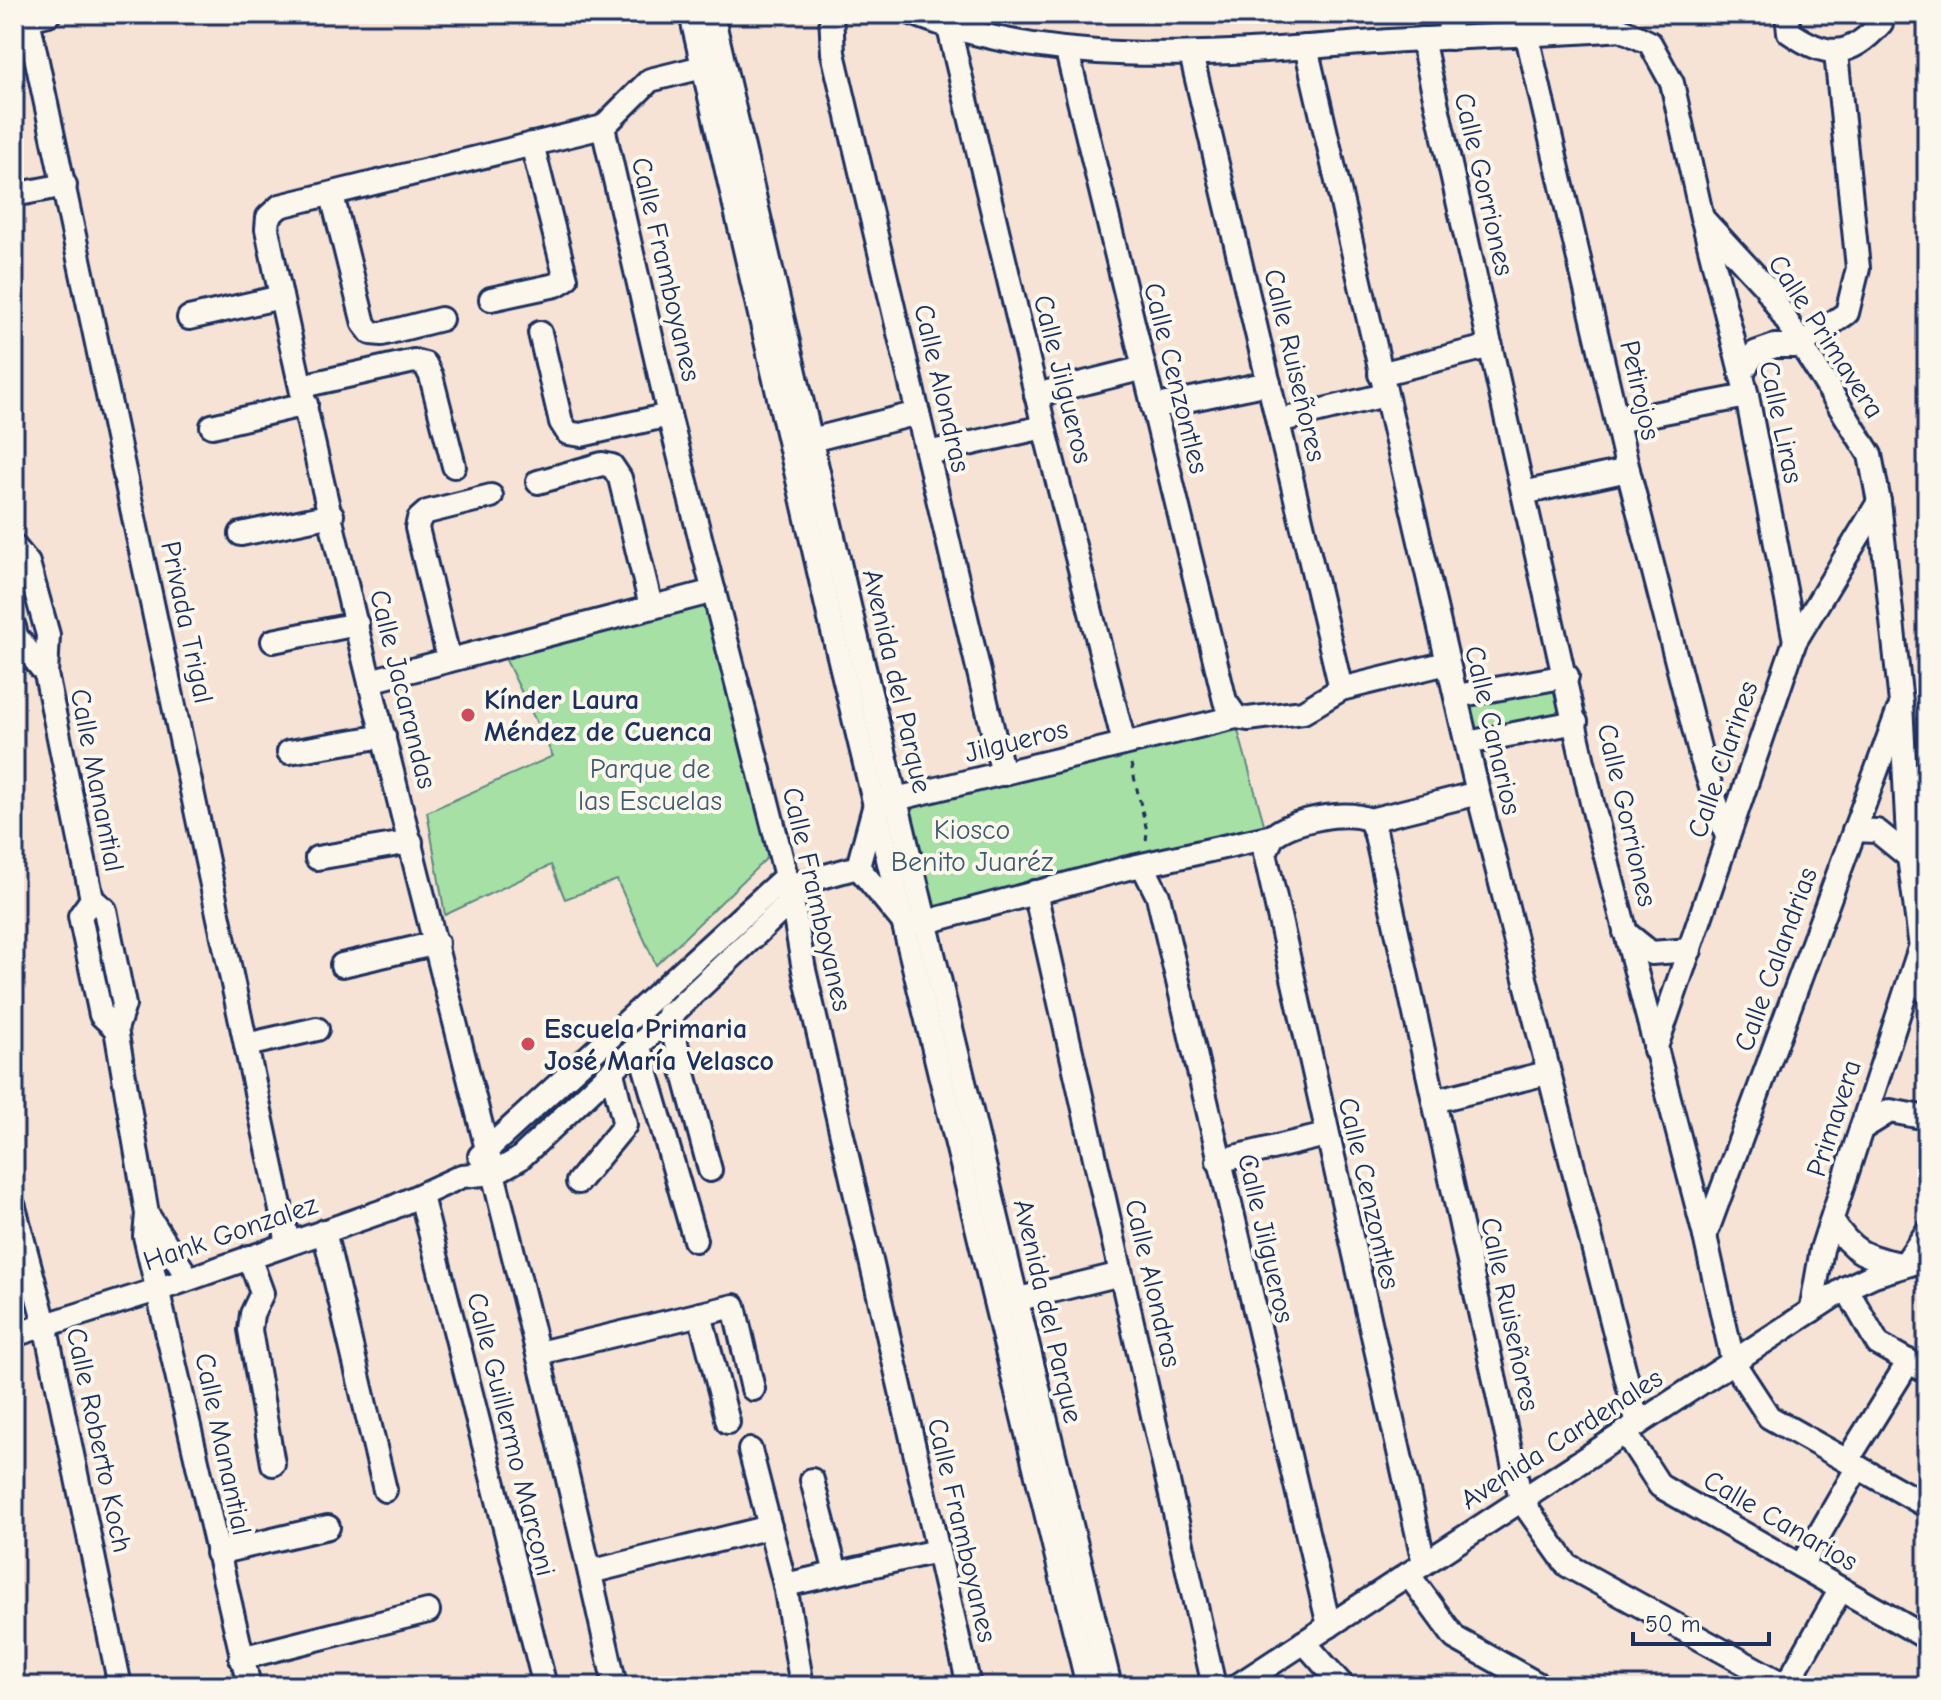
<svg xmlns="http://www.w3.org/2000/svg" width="1941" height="1700" viewBox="0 0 1941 1700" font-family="'Comic Neue',sans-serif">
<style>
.green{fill:#a6e0a5;stroke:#608882;stroke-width:2}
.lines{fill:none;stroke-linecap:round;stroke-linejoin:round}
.minor-casing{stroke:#1b2f5e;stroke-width:28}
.path{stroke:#1b2f5e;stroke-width:3;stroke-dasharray:6 6;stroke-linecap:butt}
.minor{stroke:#fbf7ec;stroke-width:22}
.poi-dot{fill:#d1495b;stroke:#fbf7ec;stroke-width:3}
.labels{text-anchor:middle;stroke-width:8;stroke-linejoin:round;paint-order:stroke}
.street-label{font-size:28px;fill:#1b2f5e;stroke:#fbf7ec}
.poi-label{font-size:28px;font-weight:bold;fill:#1b2f5e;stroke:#fbf7ec;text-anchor:start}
.park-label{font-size:28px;fill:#3e5b70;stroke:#fbf7ec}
</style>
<rect width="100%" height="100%" fill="#f6e3d6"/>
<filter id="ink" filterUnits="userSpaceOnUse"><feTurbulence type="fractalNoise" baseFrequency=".0125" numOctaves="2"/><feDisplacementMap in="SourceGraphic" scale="16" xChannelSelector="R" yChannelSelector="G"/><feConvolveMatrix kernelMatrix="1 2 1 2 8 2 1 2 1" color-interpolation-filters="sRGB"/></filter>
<g filter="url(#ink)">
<!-- green -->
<g class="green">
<polygon points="714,591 768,857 656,965 617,880 565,899 551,865 445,915 427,812 553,756 500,648"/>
<polygon points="1567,676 1576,722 1467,743 1457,696"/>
<polygon points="1235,720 1268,838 926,921 895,800"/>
</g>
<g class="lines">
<defs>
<g id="minor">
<polyline points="27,14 288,1243"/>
<polyline points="691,14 829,615 1088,1686"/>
<polyline points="712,14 850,610 1110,1686"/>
<polyline points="831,14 833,53 1003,774"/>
<path d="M914 14C1066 73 1231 52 1390 41 1466 36 1544 35 1621 29L1650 43 1672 83 1702 218 1765 286 1870 455 1879 502 1901 703 1909 857 1927 993"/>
<polyline points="1449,14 1450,38"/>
<path d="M1787 14 1789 32C1827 58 1849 59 1881 23L1880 14"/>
<polyline points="28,19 49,14"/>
<polyline points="949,28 1044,427 1124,743"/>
<polyline points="1527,36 1628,470 1701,756 1726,834"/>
<polyline points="1422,39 1593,807 1705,1236 1733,1362 1769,1417 1927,1506"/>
<polyline points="1306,47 1478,793 1638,1424"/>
<polyline points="1067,51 1225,701 1236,717"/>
<polyline points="1191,54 1341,689"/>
<polyline points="603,127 669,415 792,900 804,970 969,1686"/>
<polyline points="14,195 65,185"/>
<polyline points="332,195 364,324 371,333 382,334 441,319"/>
<polyline points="1703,220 1747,396 1795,641"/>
<polyline points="491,299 556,285 566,279 532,144"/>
<polyline points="189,318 281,297"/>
<polyline points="540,333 561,422 568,433 581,435 669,415"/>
<polyline points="1380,374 1491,346"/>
<polyline points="1741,374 1755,353 1775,346 1799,346 1847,313 1858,268 1836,53"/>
<polyline points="302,386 414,361 425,364 431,376 454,466"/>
<polyline points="1036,395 1144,368"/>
<polyline points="1153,407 1269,383"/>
<polyline points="1278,421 1385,395"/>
<polyline points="1617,421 1747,396"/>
<polyline points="212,426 306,404"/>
<polyline points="811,440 918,413"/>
<polyline points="928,453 1044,427"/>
<polyline points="538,482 602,464 612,466 620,478 651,606"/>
<polyline points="1523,493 1628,470"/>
<polyline points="241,534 332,515"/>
<polyline points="14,546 28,563 48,635 46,674 92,899 105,910 124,1005 116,1029 147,1214 145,1236 249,1686"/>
<polyline points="14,627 16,636 46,674"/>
<polyline points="273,641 357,624"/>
<polyline points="449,660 417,528 419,519 427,512 491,496"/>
<polyline points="370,681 714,591"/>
<polyline points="1457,696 1567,676"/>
<polyline points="1467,743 1576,722"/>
<polyline points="289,752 384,736"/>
<polyline points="1370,820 1376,835 1521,1500 1567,1565 1786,1686"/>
<polyline points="1854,830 1877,831 1909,857"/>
<polyline points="1273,836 1265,853 1424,1563"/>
<polyline points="317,858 411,842"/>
<polyline points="1143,866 1158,896 1329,1626"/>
<path d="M858 867 905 924 926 922 1124 869 1273 836C1293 820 1346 809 1370 820L1478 793"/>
<polyline points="858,867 875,804 1236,717 1248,719 1303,712 1341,689 1447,663"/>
<polyline points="1035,892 1214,1686"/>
<polyline points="92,899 80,916 101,1015 116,1029"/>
<polyline points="1625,932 1651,953 1690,950"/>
<polyline points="342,965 437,943"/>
<polyline points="668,1014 710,1170"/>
<polyline points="246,1045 317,1029"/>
<polyline points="639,1047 695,1240"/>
<polyline points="1655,1050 1795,641 1879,502"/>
<polyline points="1434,1101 1547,1073"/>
<polyline points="1861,1129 1890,1111 1927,1118"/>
<polyline points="480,1156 784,878 796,884 858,867"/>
<polyline points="1218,1161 1326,1135"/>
<polyline points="578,1182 625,1125 612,1073"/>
<polyline points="421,1196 545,1686"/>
<polyline points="14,1207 45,1324 120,1686"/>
<polyline points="147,1214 188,1278"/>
<path d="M1832 1221C1852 1252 1865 1257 1901 1264"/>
<polyline points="324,1231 385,1490"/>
<polyline points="1705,1236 1898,712"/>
<polyline points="249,1257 262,1293 252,1314 250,1330 273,1464"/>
<polyline points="1904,1265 1927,1232"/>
<polyline points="1846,1288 1878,1344 1927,1372"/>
<polyline points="1015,1300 1121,1274"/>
<polyline points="1811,1311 1822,1249 1919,951"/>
<polyline points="700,1314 728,1422"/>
<polyline points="14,1335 160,1289 392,1208 462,1176 494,1173 519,1159 792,900 795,889"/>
<polyline points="539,1353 734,1306 753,1389"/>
<polyline points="1625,1432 1660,1486 1927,1638"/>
<polyline points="750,1450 785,1585 802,1686"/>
<polyline points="1847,1461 1909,1361"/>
<polyline points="812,1480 836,1573"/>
<polyline points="217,1553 328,1527"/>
<polyline points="1801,1566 1858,1467"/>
<polyline points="590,1572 770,1527"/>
<polyline points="1408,1574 1455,1638 1541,1686"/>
<polyline points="785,1585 937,1551"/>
<polyline points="1304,1642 1343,1686"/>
<polyline points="241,1658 428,1611"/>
<path d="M615 1686C509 1198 367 719 267 229L268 217 280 206 603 127 650 80 703 67"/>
<polyline points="1237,1686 1846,1288 1874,1275 1927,1259"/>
<polyline points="1786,1686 1841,1589"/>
</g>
</defs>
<!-- minor casing -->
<use href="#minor" class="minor-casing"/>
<!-- path -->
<polyline class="path" points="1131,764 1147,831 1146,842"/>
<!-- minor -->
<use href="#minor" class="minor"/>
</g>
</g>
<!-- markers -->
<g class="poi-dot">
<circle cx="468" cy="715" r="8"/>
<circle cx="528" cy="1044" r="8"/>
</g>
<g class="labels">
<!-- street labels -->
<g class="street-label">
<text transform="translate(1485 184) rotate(77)" y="10">Calle Gorriones</text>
<text transform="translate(667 269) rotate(77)" y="10">Calle Framboyanes</text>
<text transform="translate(1827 336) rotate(57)" y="10">Calle Primavera</text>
<text transform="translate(1296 365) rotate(77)" y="10">Calle Ruiseñores</text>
<text transform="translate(1177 378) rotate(76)" y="10">Calle Cenzontles</text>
<text transform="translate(1064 379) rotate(76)" y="10">Calle Jilgueros</text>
<text transform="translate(943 388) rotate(77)" y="10">Calle Alondras</text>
<text transform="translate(1641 390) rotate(77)" y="10">Petirojos</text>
<text transform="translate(1782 422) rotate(78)" y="10">Calle Liras</text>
<text transform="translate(188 622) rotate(78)" y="10">Privada Trigal</text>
<text transform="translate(898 681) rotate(77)" y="10">Avenida del Parque</text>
<text transform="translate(404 689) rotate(76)" y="10">Calle Jacarandas</text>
<text transform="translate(1494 730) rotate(77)" y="10">Calle Canarios</text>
<text transform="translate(1016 740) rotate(-14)" y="10">Jilgueros</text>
<text transform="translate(1722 759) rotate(-71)" y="10">Calle Clarines</text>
<text transform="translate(98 780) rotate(79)" y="10">Calle Manantial</text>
<text transform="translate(1628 815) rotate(77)" y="10">Calle Gorriones</text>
<text transform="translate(818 899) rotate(77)" y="10">Calle Framboyanes</text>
<text transform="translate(1775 959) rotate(-70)" y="10">Calle Calandrias</text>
<text transform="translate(1833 1118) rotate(-72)" y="10">Primavera</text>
<text transform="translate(1370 1193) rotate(77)" y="10">Calle Cenzontles</text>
<text transform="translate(230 1232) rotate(-19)" y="10">Hank Gonzalez</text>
<text transform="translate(1267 1238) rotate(77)" y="10">Calle Jilgueros</text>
<text transform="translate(1154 1283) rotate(77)" y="10">Calle Alondras</text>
<text transform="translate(1049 1311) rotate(77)" y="10">Avenida del Parque</text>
<text transform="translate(1511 1314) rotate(78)" y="10">Calle Ruiseñores</text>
<text transform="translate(512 1434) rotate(76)" y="10">Calle Guillermo Marconi</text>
<text transform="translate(1561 1438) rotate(-33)" y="10">Avenida Cardenales</text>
<text transform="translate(100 1440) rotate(78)" y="10">Calle Roberto Koch</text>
<text transform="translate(224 1444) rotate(78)" y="10">Calle Manantial</text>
<text transform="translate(1781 1520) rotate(30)" y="10">Calle Canarios</text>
<text transform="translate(963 1530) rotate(77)" y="10">Calle Framboyanes</text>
</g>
<!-- poi labels -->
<g class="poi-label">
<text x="484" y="709">Kínder Laura<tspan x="484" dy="32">Méndez de Cuenca</tspan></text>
<text x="544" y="1038">Escuela Primaria<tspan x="544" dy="32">José María Velasco</tspan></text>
</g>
<!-- park labels -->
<g class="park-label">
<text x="650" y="778">Parque de<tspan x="650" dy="32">las Escuelas</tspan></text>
<text x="972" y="839">Kiosco<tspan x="972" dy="32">Benito Juaréz</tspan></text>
</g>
</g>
<!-- margin -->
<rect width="1941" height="1700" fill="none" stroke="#fbf7ec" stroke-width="48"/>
<rect x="24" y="24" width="1893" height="1652" fill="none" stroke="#1b2f5e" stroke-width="3" filter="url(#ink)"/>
<!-- scale -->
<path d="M1633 1632v12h136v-12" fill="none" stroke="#1b2f5e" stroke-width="4"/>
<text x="1645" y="1632" font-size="24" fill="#1b2f5e" stroke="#fbf7ec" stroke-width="6" paint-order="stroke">50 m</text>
</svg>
